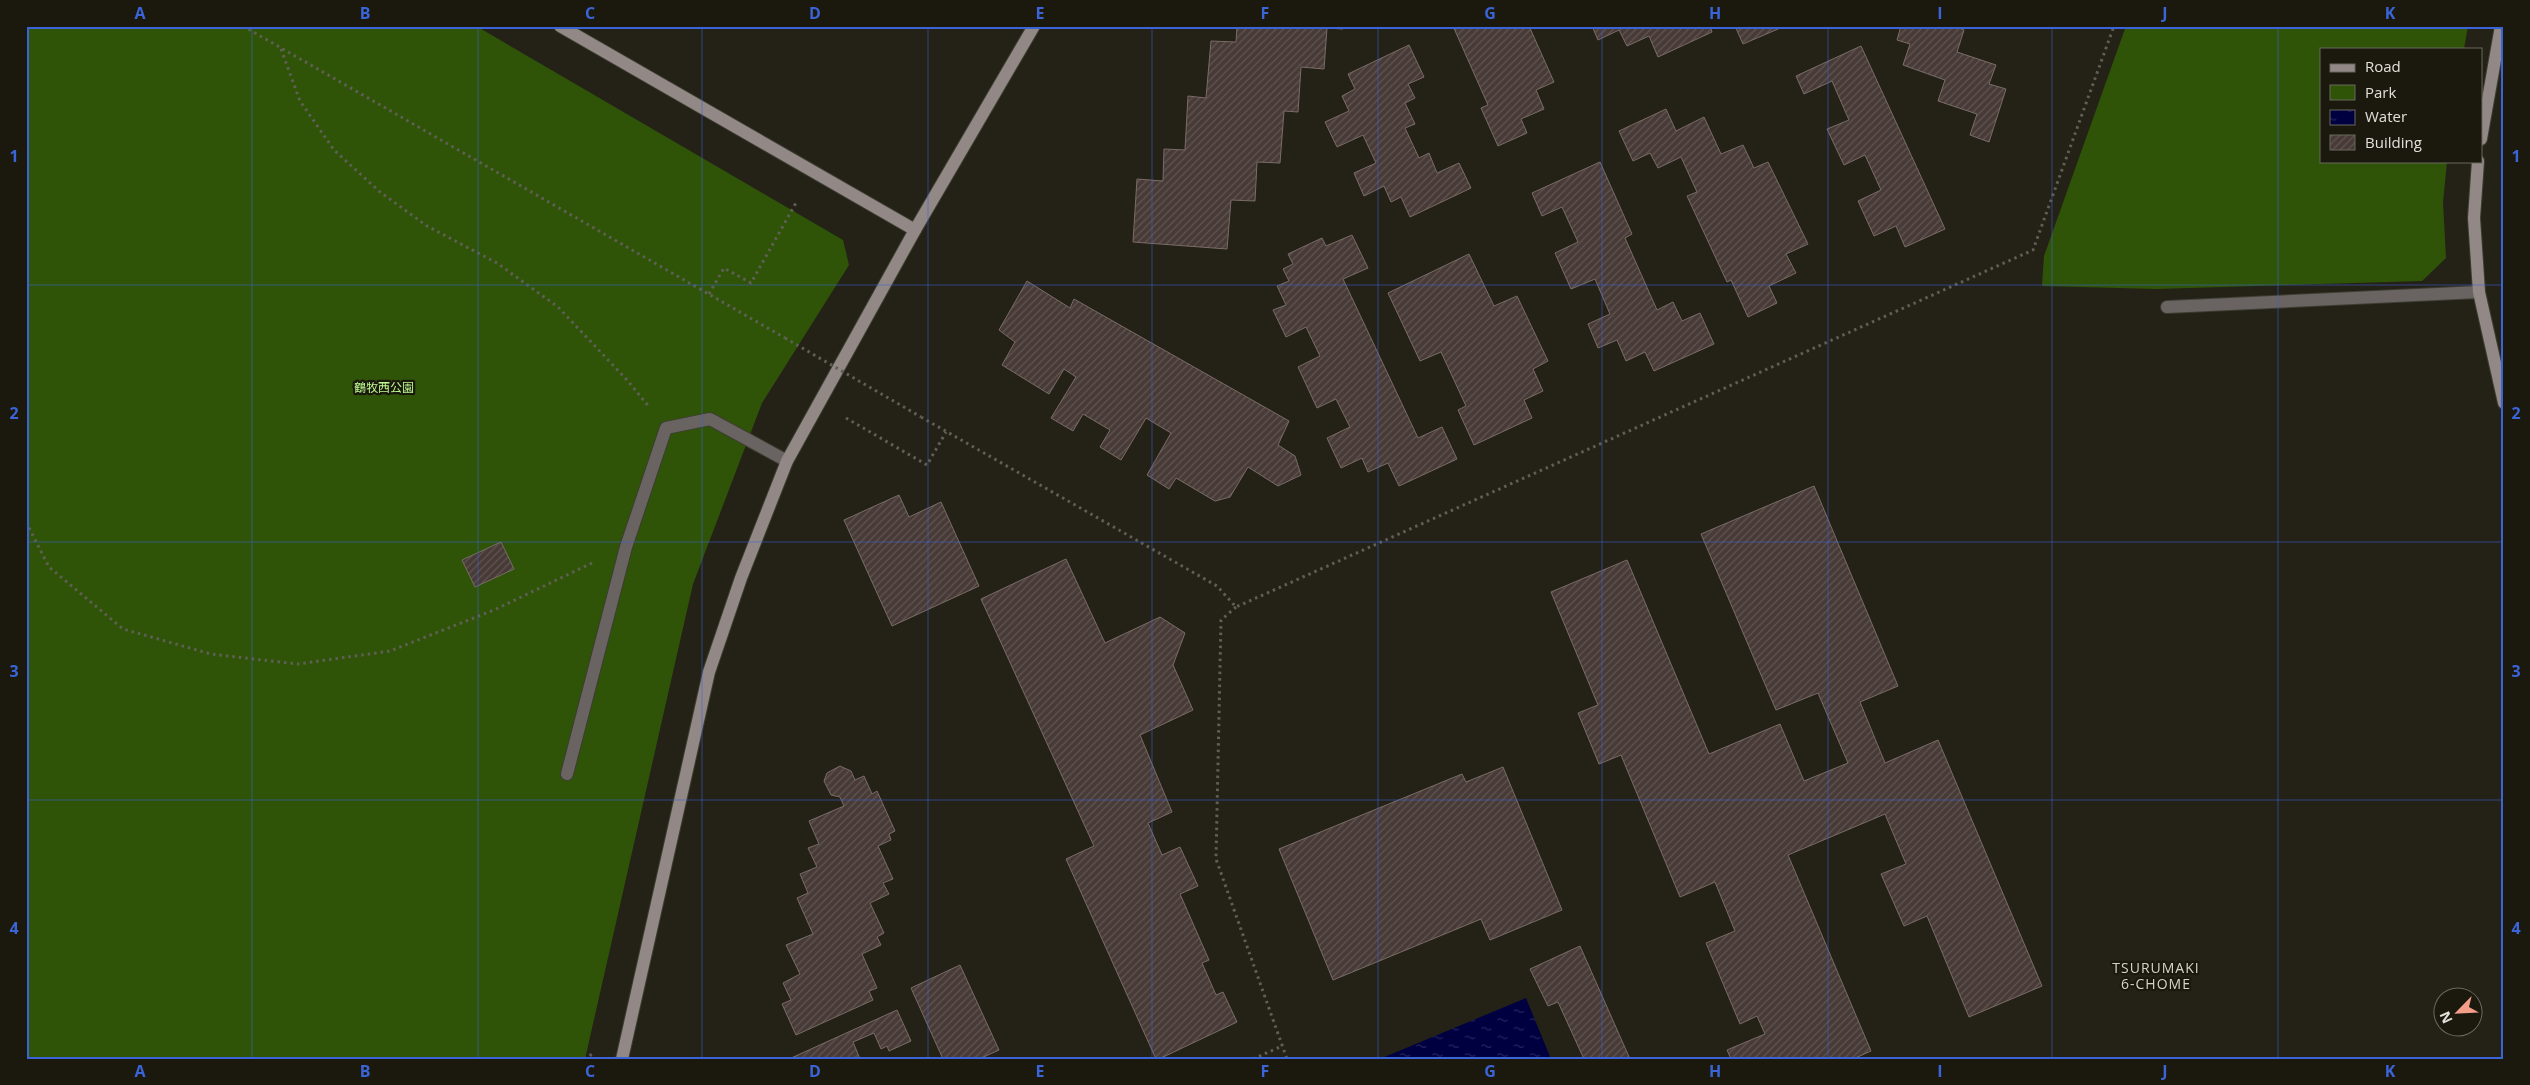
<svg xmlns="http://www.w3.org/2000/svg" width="2530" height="1085" viewBox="0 0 2530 1085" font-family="'Open Sans','Noto Sans JP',sans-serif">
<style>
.green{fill:#2f5408}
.water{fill:url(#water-ripples)}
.building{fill:url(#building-hatch);stroke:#7a6c68}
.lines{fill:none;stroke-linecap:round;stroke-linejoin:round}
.lane-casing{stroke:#3e3d32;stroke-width:14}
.secondary-casing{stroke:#3e3d32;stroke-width:14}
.path{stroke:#605f55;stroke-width:3;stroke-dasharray:2.5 4;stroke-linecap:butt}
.lane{stroke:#696362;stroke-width:12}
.secondary{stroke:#928886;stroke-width:12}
.path-bridge{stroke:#605f55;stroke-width:3;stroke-dasharray:2.5 4;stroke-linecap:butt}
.grid{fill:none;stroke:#3a64d8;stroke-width:1;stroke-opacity:0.55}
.labels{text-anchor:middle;stroke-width:4.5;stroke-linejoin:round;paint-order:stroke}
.park-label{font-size:12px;fill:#bcf98e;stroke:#1b190e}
.neighbourhood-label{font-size:14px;letter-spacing:1px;fill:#d7d4c6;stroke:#1b190e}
.neatline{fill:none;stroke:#3a64d8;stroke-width:2}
.grid-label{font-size:16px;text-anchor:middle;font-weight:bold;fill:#3a64d8}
</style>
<defs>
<pattern id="water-ripples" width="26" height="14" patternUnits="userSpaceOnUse" patternTransform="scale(1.25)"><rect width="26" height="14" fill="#000041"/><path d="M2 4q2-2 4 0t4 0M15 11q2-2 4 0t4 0" fill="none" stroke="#25255c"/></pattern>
<pattern id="building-hatch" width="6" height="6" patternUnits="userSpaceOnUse" patternTransform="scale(1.25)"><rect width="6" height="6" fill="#473a37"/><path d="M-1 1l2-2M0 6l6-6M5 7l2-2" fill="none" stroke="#615653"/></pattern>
</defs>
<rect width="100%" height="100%" fill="#242217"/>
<!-- green -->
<g class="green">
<polygon points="26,26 476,26 843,240 849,265 762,403 693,584 585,1059 26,1059"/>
<polygon points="2126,26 2468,26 2464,49 2321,49 2321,161 2447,161 2443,203 2446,258 2422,281 2157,289 2042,286 2044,256"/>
</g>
<!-- water -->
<polygon class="water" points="1526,998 1551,1059 1382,1058"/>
<!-- building -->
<g class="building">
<polygon points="1237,26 1343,26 1343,29 1327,28 1324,69 1301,67 1298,112 1284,111 1280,163 1257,162 1255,201 1231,200 1227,249 1133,242 1137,179 1163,181 1164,149 1185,150 1188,96 1206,98 1211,41 1236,42"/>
<polygon points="1453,26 1529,26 1554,82 1536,90 1544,109 1521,119 1527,133 1498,146 1481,108 1488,105"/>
<polygon points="1592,26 1710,26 1712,32 1658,57 1649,36 1627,46 1619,30 1598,40"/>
<polygon points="1735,26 1785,26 1743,44"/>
<polygon points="1901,26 1954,26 1964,30 1957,52 1996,65 1989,84 2006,89 1989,142 1970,135 1977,114 1938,101 1945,80 1903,65 1910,44 1897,40"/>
<polygon points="1409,45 1424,77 1408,84 1415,98 1405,103 1415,124 1405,128 1419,158 1429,153 1437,173 1459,163 1471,188 1410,217 1401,197 1391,202 1384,186 1364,196 1354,173 1376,163 1363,135 1337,147 1325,122 1349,111 1342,96 1355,89 1348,74"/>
<polygon points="1861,46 1945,229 1905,247 1896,226 1874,236 1858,201 1881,190 1865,155 1844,165 1827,129 1849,120 1832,81 1804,94 1796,76"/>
<polygon points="1666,109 1676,131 1704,117 1721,154 1743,145 1754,168 1768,162 1808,244 1786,254 1796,273 1769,286 1777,303 1748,317 1731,280 1727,282 1687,196 1697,192 1681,157 1658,168 1650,153 1633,161 1619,131"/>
<polygon points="1600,162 1632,234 1625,238 1657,310 1673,302 1682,321 1700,313 1714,344 1654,371 1645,352 1626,361 1617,340 1598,348 1588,324 1610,314 1595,279 1571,289 1555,253 1578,242 1562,207 1542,216 1532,193"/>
<polygon points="1352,235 1368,268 1343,279 1418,438 1442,427 1457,459 1399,486 1388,463 1368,472 1362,458 1341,468 1327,438 1350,427 1336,399 1317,408 1298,367 1320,356 1306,327 1286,337 1273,310 1286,305 1277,286 1289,281 1283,269 1293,264 1288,254 1322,238 1326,246"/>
<polygon points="1469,254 1494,306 1517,296 1548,361 1533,369 1543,391 1524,400 1532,418 1474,445 1458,410 1466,406 1441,352 1420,361 1388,293"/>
<polygon points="1027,281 1070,308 1074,299 1289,421 1278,445 1295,456 1301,475 1278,486 1248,467 1230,497 1215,501 1176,478 1169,489 1147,475 1171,433 1146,418 1121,460 1100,447 1110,430 1083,414 1073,431 1051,418 1076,377 1064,369 1049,394 1002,365 1015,342 999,330"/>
<polygon points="1814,486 1898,686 1860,702 1885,763 1938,740 2042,986 1969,1017 1927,916 1904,926 1881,874 1906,864 1885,814 1788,855 1871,1051 1853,1059 1731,1059 1727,1050 1765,1034 1757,1016 1740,1024 1706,943 1735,931 1715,882 1680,897 1621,755 1599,764 1578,713 1598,705 1551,592 1627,560 1709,754 1780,724 1804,781 1848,763 1818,693 1776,710 1701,534"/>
<polygon points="899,495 909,517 941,502 979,586 892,626 844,520"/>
<polygon points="501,542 514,569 475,587 462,560"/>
<polygon points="1066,559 1105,643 1160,617 1185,633 1173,665 1193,710 1140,735 1172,812 1148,823 1162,855 1180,847 1198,886 1180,894 1209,960 1202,963 1216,995 1223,992 1237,1022 1159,1059 1156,1059 1066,859 1094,846 981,599"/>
<polygon points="840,766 851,771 855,780 864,776 872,794 877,791 895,831 889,834 891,840 878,846 893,879 883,883 889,894 870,903 884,933 877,937 881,945 862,954 877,988 869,991 873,1000 796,1035 782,1004 791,1000 783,983 800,974 786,945 813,934 797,898 808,893 800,874 817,867 808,848 819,844 809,821 844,806 840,797 831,795 824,781 827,773"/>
<polygon points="1503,767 1562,910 1490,940 1481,919 1333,980 1279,849 1462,774 1466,782"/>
<polygon points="1580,946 1630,1059 1584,1059 1558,1002 1548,1006 1530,969"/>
<polygon points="960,965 999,1050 979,1059 943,1059 911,988"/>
<polygon points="897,1010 911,1041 889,1051 887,1046 881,1049 874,1033 853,1042 860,1059 789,1059"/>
</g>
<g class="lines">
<defs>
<g id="lane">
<polyline points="2167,307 2479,292"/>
<polyline points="567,774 626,547 666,428 710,419 787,461"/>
</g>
<g id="secondary">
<polyline points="560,26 915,230"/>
<polyline points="2481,139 2501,26"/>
<polyline points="2478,161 2474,218 2479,292 2504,403"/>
<polyline points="622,1059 709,672 741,578 787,461 915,230 1034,26"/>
</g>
</defs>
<!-- lane casing -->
<use href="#lane" class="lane-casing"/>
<!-- secondary casing -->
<use href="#secondary" class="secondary-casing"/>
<!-- path -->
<g class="path">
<polyline points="243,26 785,338"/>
<polyline points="281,49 300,101 334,150 380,192 427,226 497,263 558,307 627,380 650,408"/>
<polyline points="709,294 724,268 751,283 797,201"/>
<polyline points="921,417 1217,586 1236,607 2033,250 2114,26"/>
<polyline points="846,418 927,465 946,432"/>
<polyline points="26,522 49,567 123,629 211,654 298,664 390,651 494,610 592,563"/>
<polyline points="1236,607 1221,620 1216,859 1287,1059"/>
<polyline points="584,1059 594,1053"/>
<polyline points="1253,1059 1282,1046"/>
</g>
<!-- lane -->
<use href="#lane" class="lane"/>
<!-- secondary -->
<use href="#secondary" class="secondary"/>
<!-- path-bridge -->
<polyline class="path-bridge" points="785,338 921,417"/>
</g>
<!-- grid -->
<path class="grid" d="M252 26V1059M478 26V1059M702 26V1059M928 26V1059M1152 26V1059M1378 26V1059M1602 26V1059M1828 26V1059M2052 26V1059M2278 26V1059M26 285H2504M26 542H2504M26 800H2504"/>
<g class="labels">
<!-- park labels -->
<g class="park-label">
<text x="384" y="392">鶴牧西公園</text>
</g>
<!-- neighbourhood labels -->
<g class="neighbourhood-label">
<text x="2156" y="973">TSURUMAKI<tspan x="2156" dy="16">6-CHOME</tspan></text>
</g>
</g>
<!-- border -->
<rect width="2530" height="1085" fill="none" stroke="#1b190e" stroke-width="55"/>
<!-- legend -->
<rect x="2320" y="48" width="162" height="115" fill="#1b190e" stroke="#6a695f"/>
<rect x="2330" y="64" width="25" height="8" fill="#928886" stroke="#6a695f"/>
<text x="2365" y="72" font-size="15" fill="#e1e0d9">Road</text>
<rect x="2330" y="85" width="25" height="15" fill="#2f5408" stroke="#6a695f"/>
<text x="2365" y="98" font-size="15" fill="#e1e0d9">Park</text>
<rect x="2330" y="110" width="25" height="15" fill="url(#water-ripples)" stroke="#6a695f"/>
<text x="2365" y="122" font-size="15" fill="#e1e0d9">Water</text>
<rect x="2330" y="135" width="25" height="15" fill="url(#building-hatch)" stroke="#6a695f"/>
<text x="2365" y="148" font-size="15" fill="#e1e0d9">Building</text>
<!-- north arrow -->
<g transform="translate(2458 1012) rotate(246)"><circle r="24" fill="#1b190e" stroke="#6a695f"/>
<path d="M0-4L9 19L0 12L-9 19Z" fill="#f49e89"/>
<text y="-8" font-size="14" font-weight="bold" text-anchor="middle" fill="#e1e0d9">N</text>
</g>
<rect x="28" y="28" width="2474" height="1030" class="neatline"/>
<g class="grid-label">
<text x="140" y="19">A</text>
<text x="365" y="19">B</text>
<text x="590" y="19">C</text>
<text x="815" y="19">D</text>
<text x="1040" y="19">E</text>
<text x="1265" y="19">F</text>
<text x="1490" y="19">G</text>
<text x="1715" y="19">H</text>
<text x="1940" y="19">I</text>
<text x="2165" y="19">J</text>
<text x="2390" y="19">K</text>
<text x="14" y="162">1</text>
<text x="2516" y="162">1</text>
<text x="14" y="419">2</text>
<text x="2516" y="419">2</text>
<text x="14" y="677">3</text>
<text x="2516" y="677">3</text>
<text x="14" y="934">4</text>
<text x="2516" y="934">4</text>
<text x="140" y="1077">A</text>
<text x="365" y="1077">B</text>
<text x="590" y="1077">C</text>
<text x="815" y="1077">D</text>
<text x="1040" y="1077">E</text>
<text x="1265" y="1077">F</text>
<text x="1490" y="1077">G</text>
<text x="1715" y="1077">H</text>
<text x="1940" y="1077">I</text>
<text x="2165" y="1077">J</text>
<text x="2390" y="1077">K</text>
</g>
</svg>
